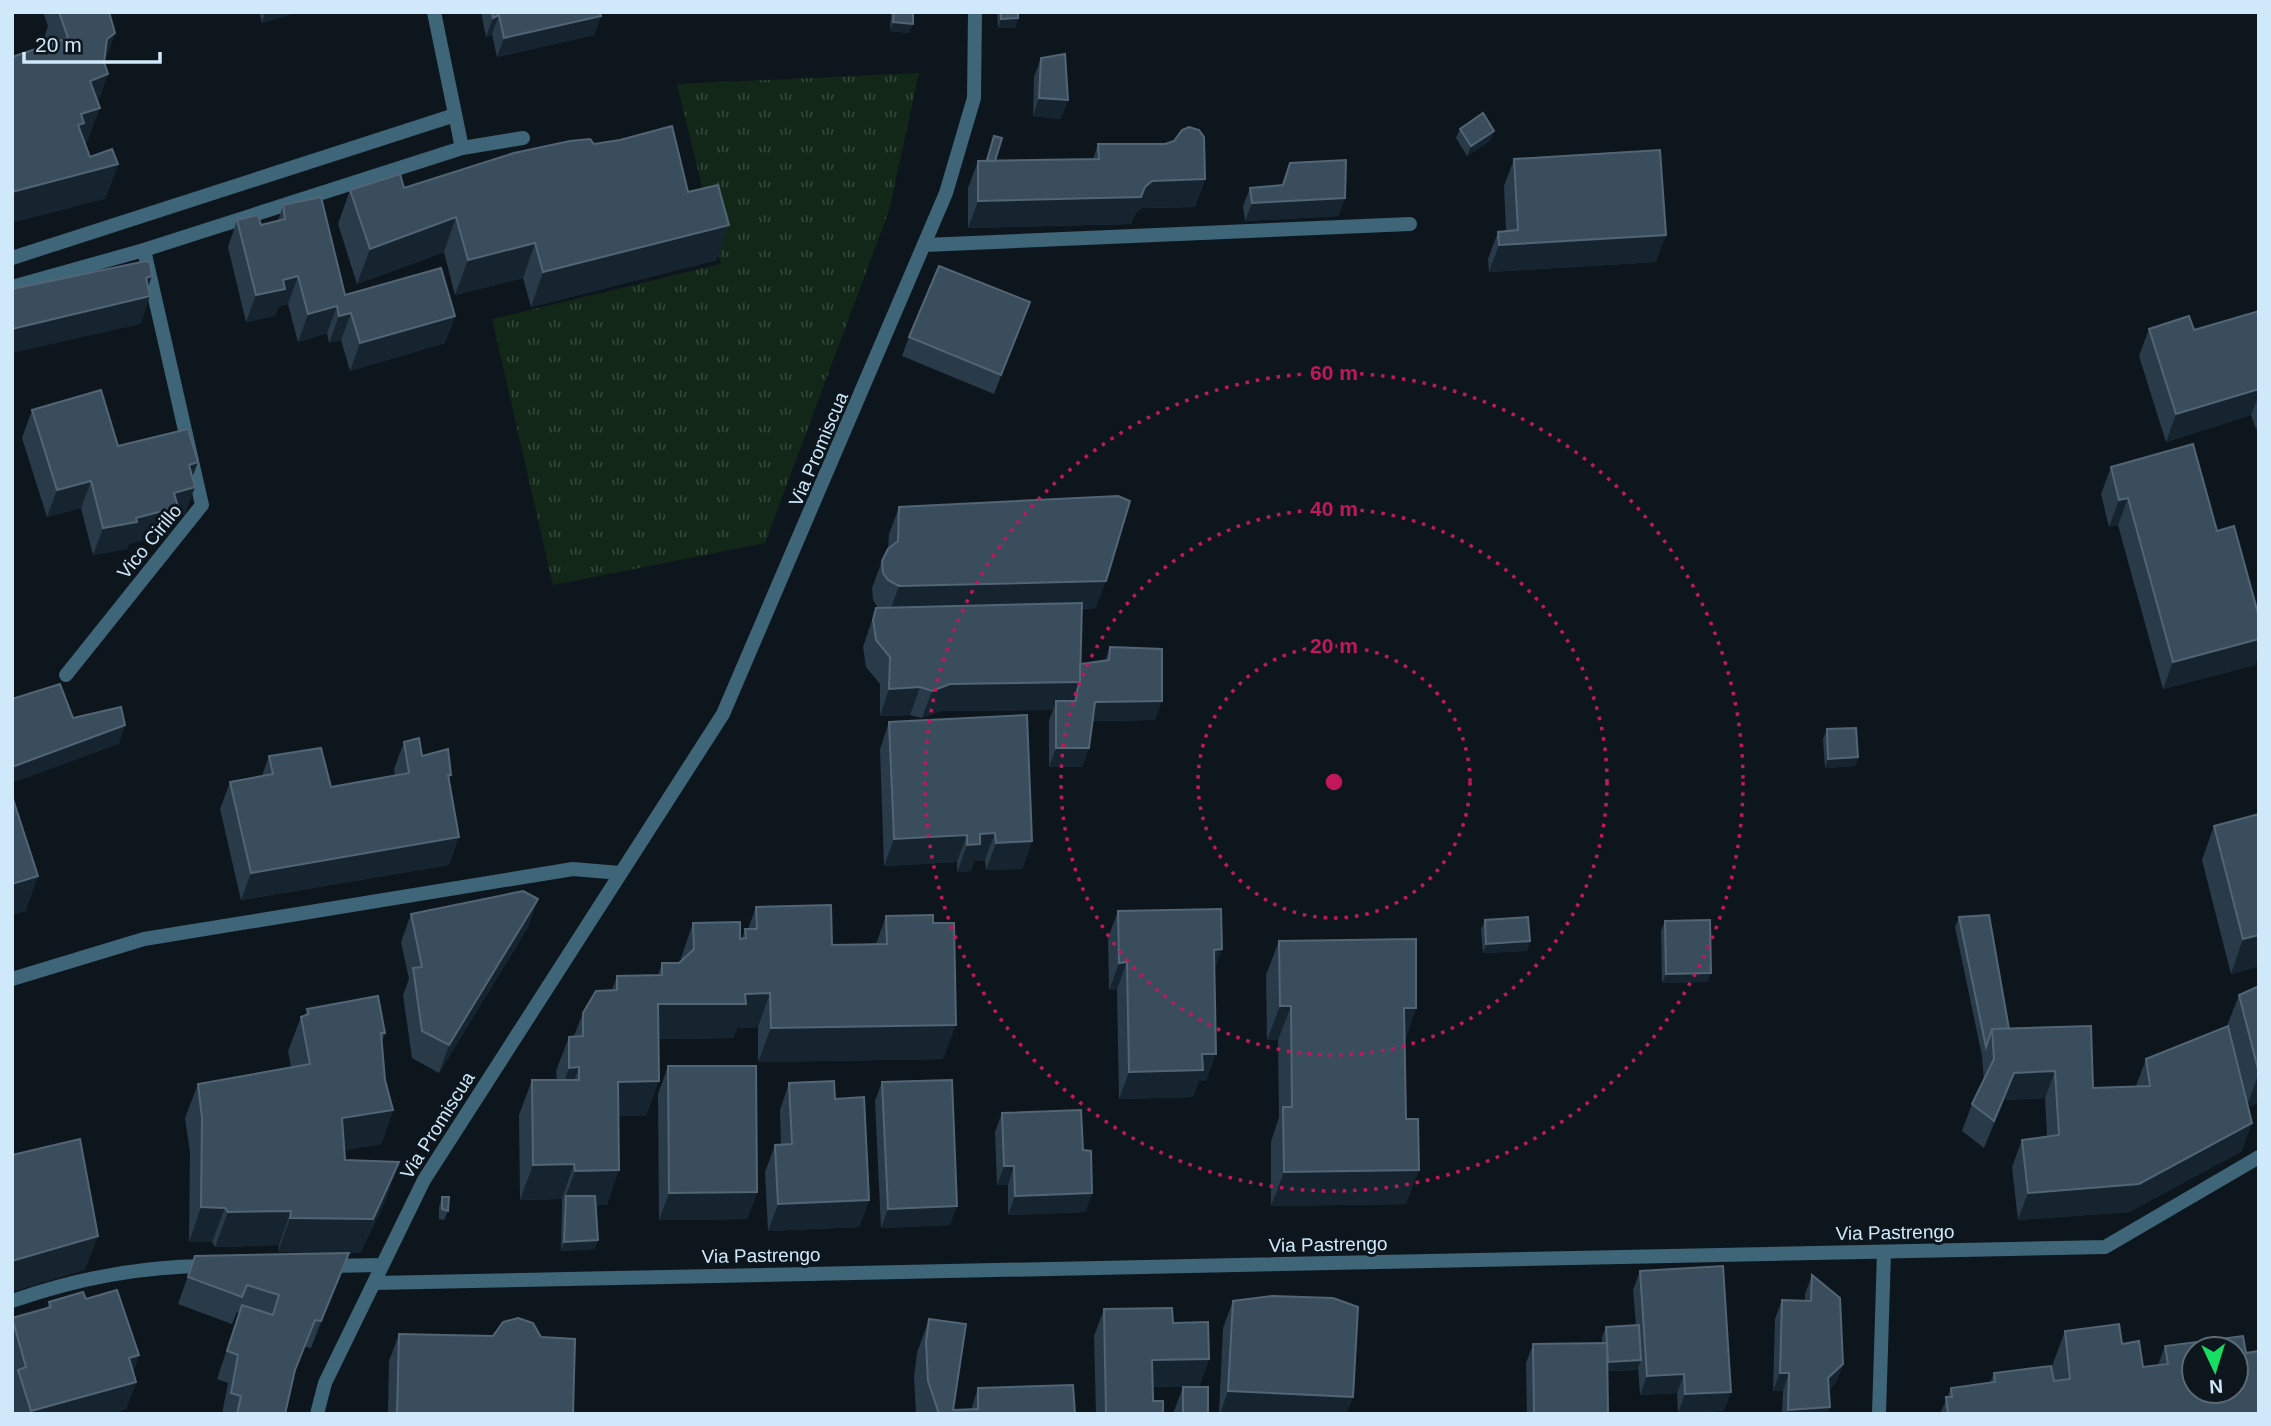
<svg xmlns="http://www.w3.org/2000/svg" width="2271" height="1426" viewBox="0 0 2271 1426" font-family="Arial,sans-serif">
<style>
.grass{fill:url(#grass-tufts)}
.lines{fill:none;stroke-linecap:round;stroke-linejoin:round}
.service{stroke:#3e6578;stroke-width:14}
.minor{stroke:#3e6578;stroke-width:14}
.tertiary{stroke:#3e6578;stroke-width:14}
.wall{fill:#293a49}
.shaded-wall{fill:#162430}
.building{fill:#3a4d5c;stroke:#526575;stroke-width:2;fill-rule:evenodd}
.ring{fill:none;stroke:#c2185b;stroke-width:3.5;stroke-dasharray:3.5 7}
.labels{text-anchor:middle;stroke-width:6;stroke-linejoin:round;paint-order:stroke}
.street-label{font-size:19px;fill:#cfe9fa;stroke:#0e161d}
.centre{fill:#c2185b;stroke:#0e161d;stroke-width:3.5}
.ring-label{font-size:21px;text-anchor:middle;font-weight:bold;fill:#c2185b;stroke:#0e161d;stroke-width:6;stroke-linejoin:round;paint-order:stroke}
</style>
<defs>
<pattern id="grass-tufts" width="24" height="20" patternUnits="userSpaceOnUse" patternTransform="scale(1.75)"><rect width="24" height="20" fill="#122717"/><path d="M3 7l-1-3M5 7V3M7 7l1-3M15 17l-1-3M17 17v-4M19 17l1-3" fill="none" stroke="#33463a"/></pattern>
</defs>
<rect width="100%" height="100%" fill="#0e161d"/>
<!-- grass -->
<polygon class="grass" points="919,73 889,211 765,543 553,585 492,319 721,264 677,84"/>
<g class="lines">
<!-- service -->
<polyline class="service" points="925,245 1410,224"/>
<!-- minor -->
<g class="minor">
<polyline points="434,12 462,148"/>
<polyline points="12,258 455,115"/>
<polyline points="12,287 144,250 462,148 523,138"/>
<polyline points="66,675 202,505 144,250"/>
<polyline points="12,979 144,939 573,869 620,873"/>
<polyline points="327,1266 382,1265"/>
<polyline points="374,1283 2105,1247 2259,1157"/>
<path d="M12 1301C75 1279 143 1266 209 1266"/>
<polyline points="1879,1414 1884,1252"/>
</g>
<!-- tertiary -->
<polyline class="tertiary" points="317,1414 325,1383 424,1180 723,714 946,193 974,98 975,12"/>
</g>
<!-- wall -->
<g class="wall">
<polygon points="43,12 109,12 115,33 104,63 98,103 87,142 85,143 90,157 118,164 105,199 44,38 48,26"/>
<polygon points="259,12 298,12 262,23"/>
<polygon points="481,12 600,12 601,16 594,35 497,57 492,34 486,37"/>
<polygon points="891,12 913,12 909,33 890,31"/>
<polygon points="997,12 1018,12 1018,18 1015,28 998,28"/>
<polygon points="1041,58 1061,119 1033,116 1034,77"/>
<polygon points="1460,129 1491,140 1467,156 1456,138"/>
<polygon points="994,136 995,161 1093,159 1098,144 1205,179 1195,207 1142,208 1135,214 1131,224 968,228 968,188 978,161 986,161"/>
<polygon points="594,144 688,192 717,260 531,307 523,278 455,295 444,252 357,284 338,224 350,190 404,188"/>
<polygon points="1514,159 1656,262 1489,272 1488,259 1498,232 1506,231 1504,186"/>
<polygon points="1290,163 1339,216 1245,221 1243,206 1250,188 1282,185"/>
<polygon points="283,205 345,295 455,316 445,343 350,371 341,340 329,343 327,333 298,342 288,304 279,306 275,316 246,322 228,247 237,220 261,225 278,221"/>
<polygon points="1030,302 994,394 902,356 909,337"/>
<polygon points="2259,311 2259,428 2256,429 2251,415 2166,442 2139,356 2149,329 2194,330"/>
<polygon points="32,410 192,478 185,514 174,517 168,534 129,544 127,549 93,555 81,508 47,517 22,438"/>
<polygon points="2111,467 2217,531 2255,665 2163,689 2118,525 2109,527 2101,494"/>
<polygon points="899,507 1096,608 1082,609 1080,664 1105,661 1110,647 1155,720 1093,721 1089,748 1082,767 1049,767 1049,720 1053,710 940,711 922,718 910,715 880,716 880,684 866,667 863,647 876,608 878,608 873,600 872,588 882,561 888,549 889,534"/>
<polygon points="889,722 1032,841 1022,869 986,870 985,860 974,861 971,871 957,872 957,862 884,866 880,749"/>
<polygon points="1827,729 1858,757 1855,766 1825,768 1823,739"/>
<polygon points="404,742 422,756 451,775 449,780 449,865 241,900 220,809 230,782 262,776 269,756 331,787 395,776 394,769"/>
<polygon points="2214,826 2259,966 2231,974 2202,860"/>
<polygon points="538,899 528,927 439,1073 412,1058 403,995 409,979 401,942 411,914"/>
<polygon points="756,907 832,945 876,944 886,916 933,923 943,1059 758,1062 758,1027 737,1028 733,1038 658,1039 646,1116 619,1116 607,1205 596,1205 598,1240 594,1249 561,1251 562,1199 520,1200 519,1115 532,1080 557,1080 556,1071 569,1037 574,1036 583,1013 612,990 617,976 658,975 662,963 679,963 681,961 681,958 693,923 742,939 745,929 748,929"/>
<polygon points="1118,911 1214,970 1206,1081 1199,1081 1193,1097 1119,1099 1117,989 1109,990 1108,938"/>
<polygon points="1959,917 2009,1029 2093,1088 2136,1086 2146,1059 2227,1026 2239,995 2259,986 2259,1102 2248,1107 2242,1151 2129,1212 2018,1220 2012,1167 2022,1140 2047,1136 2045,1098 2004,1100 1984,1148 1962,1131 1972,1104 1984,1081 1982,1056 1955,927"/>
<polygon points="1485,920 1530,941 1527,951 1483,953 1481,930"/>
<polygon points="1665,921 1708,982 1662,983 1661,931"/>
<polygon points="1279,941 1416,1008 1405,1040 1406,1204 1271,1206 1271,1142 1279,1117 1278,1040 1267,1040 1266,975"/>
<polygon points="307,1009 385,1033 382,1042 385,1080 393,1110 381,1144 344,1150 345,1160 387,1197 360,1253 278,1252 279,1245 215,1247 212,1242 189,1242 190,1152 185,1118 198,1084 291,1067 288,1051 301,1017 305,1015"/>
<polygon points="668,1066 757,1192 747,1219 659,1220 658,1094"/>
<polygon points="882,1082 950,1225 881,1228 875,1101"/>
<polygon points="789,1083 835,1099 869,1200 859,1227 768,1231 765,1172 775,1145 781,1145 780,1110"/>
<polygon points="1002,1113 1086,1212 1008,1215 1008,1185 997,1185 995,1132"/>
<polygon points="442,1197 448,1211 444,1220 439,1219 439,1207"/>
<polygon points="349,1253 311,1348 305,1347 294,1375 285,1414 222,1414 228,1383 217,1379 239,1313 237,1312 232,1324 178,1304 195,1256"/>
<polygon points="1640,1271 1724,1411 1678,1413 1677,1393 1640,1395 1638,1367 1637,1370 1608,1371 1608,1414 1527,1414 1526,1363 1533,1344 1602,1343 1602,1337 1606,1327 1636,1325 1633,1290"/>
<polygon points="1812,1275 1843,1364 1836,1382 1829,1389 1827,1414 1782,1414 1783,1391 1773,1391 1775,1319 1782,1300 1805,1301 1805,1294"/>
<polygon points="86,1299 139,1355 133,1372 136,1382 126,1409 111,1414 13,1414 12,1411 12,1318 47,1308 49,1302"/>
<polygon points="1233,1301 1347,1414 1219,1414 1223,1328"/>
<polygon points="1104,1309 1173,1323 1209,1359 1199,1386 1153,1387 1153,1401 1163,1414 1096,1414 1094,1336"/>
<polygon points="929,1319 953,1410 971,1410 978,1388 1075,1414 916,1414 914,1377 917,1353"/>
<polygon points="2065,1331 2122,1344 2143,1367 2158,1365 2165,1346 2246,1353 2259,1414 1940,1414 1951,1388 1990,1383 1994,1373 2054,1381 2052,1366"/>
<polygon points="399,1334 573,1414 388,1414 389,1361"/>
<polygon points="1183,1387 1208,1414 1173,1414"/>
</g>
<!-- shaded-wall -->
<g class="shaded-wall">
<polygon points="265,12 298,12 262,23"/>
<polygon points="499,15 492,34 486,37 493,18"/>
<polygon points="601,16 594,35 497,57 504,38"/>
<polygon points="1018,18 1015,28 998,28 1001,19"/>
<polygon points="893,22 913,24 909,33 890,31"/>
<polygon points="115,33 102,68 107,39"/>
<polygon points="108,74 96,109 100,108 87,142 68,148 90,81"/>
<polygon points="1039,98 1068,100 1061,119 1033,116"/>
<polygon points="1494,131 1491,140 1467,156 1471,146"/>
<polygon points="118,164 105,199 12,223 12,192"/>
<polygon points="1205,179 1195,207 1142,208 1135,214 1131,224 968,228 978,201 1145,187 1152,181"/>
<polygon points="1345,198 1339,216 1245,221 1252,203"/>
<polygon points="456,217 444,252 357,284 370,249"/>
<polygon points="729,225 717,260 531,307 543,272"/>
<polygon points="1666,235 1656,262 1489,272 1499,245"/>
<polygon points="535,243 523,278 455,295 468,260"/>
<polygon points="152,276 144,298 150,296 141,324 12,353 12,329"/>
<polygon points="298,276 288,304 279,306 275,316 246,322 256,295 283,280"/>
<polygon points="337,306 327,333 298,342 308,314"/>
<polygon points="351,313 341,340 329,343 339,316"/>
<polygon points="455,316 445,343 350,371 360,343"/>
<polygon points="2259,389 2259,395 2251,415 2166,442 2176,414"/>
<polygon points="198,462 188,489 195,487 185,514 174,517 168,534 129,544 127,549 93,555 103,528 136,518 174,493 189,465"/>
<polygon points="91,481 81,508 47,517 57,490"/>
<polygon points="2128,498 2118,525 2109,527 2119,500"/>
<polygon points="1106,581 1096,608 889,614 899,586"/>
<polygon points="2259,639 2259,653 2255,665 2163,689 2173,662"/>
<polygon points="1080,682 1070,710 1056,701 1053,710 940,711 922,718 932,691 950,684"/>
<polygon points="920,687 910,715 880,716 889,689"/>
<polygon points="1162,701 1155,720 1088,721 1095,702"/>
<polygon points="125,725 119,744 12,783 12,767"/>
<polygon points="1056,748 1089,748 1082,767 1049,767"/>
<polygon points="1858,757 1855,766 1825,768 1828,759"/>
<polygon points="995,833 985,860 974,861 971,871 957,872 967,845 980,834"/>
<polygon points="967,835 957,862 884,866 894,839"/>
<polygon points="459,837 449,865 241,900 251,873"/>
<polygon points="1032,841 1022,869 986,870 996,843"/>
<polygon points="38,876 26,911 12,915 12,884"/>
<polygon points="538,899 528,927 439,1073 449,1045"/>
<polygon points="2259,935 2259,966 2231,974 2243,939"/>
<polygon points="1530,941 1527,951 1483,953 1486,944"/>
<polygon points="1222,949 1212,977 1214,950"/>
<polygon points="1127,962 1117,989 1109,990 1119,963"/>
<polygon points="1711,973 1708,982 1662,983 1666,974"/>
<polygon points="770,993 758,1027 737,1028 733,1038 645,1039 658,1004 745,994"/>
<polygon points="1280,1006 1291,1006 1278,1040 1267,1040"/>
<polygon points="1404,1008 1416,1008 1404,1042"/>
<polygon points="956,1025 943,1059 758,1062 771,1028"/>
<polygon points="1202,1054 1216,1054 1206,1081 1199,1081 1193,1097 1119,1099 1129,1072"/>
<polygon points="579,1067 566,1102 557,1102 569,1068"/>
<polygon points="2055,1071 2045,1098 2004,1100 1984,1148 2014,1073"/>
<polygon points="2259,1073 2259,1102 2246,1108"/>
<polygon points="659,1081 646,1116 606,1116 618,1082"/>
<polygon points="393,1110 381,1144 330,1152 342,1118"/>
<polygon points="2252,1123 2242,1151 2129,1212 2018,1220 2028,1193"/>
<polygon points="399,1162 387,1197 360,1253 278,1252 290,1218"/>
<polygon points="574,1164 562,1199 520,1200 533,1165"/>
<polygon points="1004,1166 1014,1166 1008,1185 997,1185"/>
<polygon points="619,1170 607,1205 566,1206 566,1196 575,1171"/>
<polygon points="1419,1170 1406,1204 1271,1206 1284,1172"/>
<polygon points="757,1192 747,1219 659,1220 669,1193"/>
<polygon points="1092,1193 1086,1212 1008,1215 1015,1196"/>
<polygon points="869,1200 859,1227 768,1231 778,1204"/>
<polygon points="957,1206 950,1225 881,1228 888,1209"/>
<polygon points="201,1207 225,1208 212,1242 189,1242"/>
<polygon points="291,1211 279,1245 215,1247 228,1212"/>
<polygon points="98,1236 85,1270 12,1292 12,1261"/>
<polygon points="598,1240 594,1249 561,1251 564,1242"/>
<polygon points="349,1253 339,1281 311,1348 321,1321"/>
<polygon points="139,1355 129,1383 129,1358"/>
<polygon points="1209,1359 1199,1386 1142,1387 1152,1360"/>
<polygon points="1641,1360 1637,1370 1603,1371 1607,1362"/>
<polygon points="1843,1364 1836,1382 1822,1396 1828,1378"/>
<polygon points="1780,1373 1789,1373 1783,1391 1773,1391"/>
<polygon points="1684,1374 1677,1393 1640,1395 1647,1376"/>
<polygon points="136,1382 126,1409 111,1414 30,1414 31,1411"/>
<polygon points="1228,1391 1353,1397 1347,1414 1220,1414"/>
<polygon points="1731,1392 1724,1411 1678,1413 1685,1394"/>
<polygon points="1830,1407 1827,1414 1787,1414 1788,1410"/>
</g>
<!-- building -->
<g class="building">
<polygon points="59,12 109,12 115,33 107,39 104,62 108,74 90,81 100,108 81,114 84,123 78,125 90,157 112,149 118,164 12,192 12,57 68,38"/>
<polygon points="492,12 600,12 601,16 504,38 499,15 493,18"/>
<polygon points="894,12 913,12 913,24 893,22"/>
<polygon points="1001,12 1018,12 1018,18 1001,19"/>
<polygon points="1065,54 1068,100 1039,98 1041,58"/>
<polygon points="1483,113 1494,131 1471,146 1460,129"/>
<polygon points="672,126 688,192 718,185 729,225 543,272 535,243 468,260 456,217 370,249 350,190 400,174 404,188 514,153 570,141 590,139 594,144 620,140"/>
<polygon points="1189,127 1199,130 1204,137 1205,179 1152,181 1145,187 1141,197 978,201 978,161 1099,159 1098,144 1165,144 1174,141 1182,130"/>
<polygon points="994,136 1002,138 995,161 990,161 987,160"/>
<polygon points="1660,150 1666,235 1499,245 1498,232 1518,230 1514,159"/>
<polygon points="1346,160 1345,198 1252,203 1250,188 1283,185 1290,163"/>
<polygon points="321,197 345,295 441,268 455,316 360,343 351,313 339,316 337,306 308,314 298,276 283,280 285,289 256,295 237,220 258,215 261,225 285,219 283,205"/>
<polygon points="146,261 150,262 152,276 146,278 150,296 12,329 12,289"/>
<polygon points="939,266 1030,302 1001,375 909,337"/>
<polygon points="2259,311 2259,389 2176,414 2149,329 2189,316 2194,330"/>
<polygon points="101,390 118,446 188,429 198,462 189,465 195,487 174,493 178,507 136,518 137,522 103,528 91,481 57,490 32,410"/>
<polygon points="2193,444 2217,531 2234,526 2259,617 2259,639 2173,662 2128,498 2119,500 2111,467"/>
<polygon points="1118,496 1130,501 1106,581 899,586 888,580 883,573 882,561 888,549 898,541 899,507"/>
<polygon points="1082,603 1080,682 950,684 932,691 920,687 889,689 890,657 876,640 873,620 876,608"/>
<polygon points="1110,647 1162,649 1162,701 1095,702 1089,748 1056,748 1056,701 1076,701 1077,691 1080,682 1080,664 1109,660"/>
<polygon points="60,684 73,718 121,707 125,725 12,767 12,699"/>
<polygon points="1027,715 1032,841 996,843 995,833 980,834 980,844 967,845 967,835 894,839 889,722"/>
<polygon points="1856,728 1858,757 1828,759 1827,729"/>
<polygon points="419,738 422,756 448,749 451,775 448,775 459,837 251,873 230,782 273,774 269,756 321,748 331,787 409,773 404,742"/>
<polygon points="12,796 38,876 12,884"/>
<polygon points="2259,814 2259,935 2243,939 2214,826"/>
<polygon points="523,891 538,899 449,1045 422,1031 413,968 422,967 411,914"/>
<polygon points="831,905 832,945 887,944 886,916 933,915 933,923 954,923 956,1025 771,1028 770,993 745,994 746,1004 658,1004 659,1081 618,1082 619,1170 575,1171 574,1164 533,1165 532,1080 579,1080 579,1067 569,1068 569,1037 583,1036 583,1013 596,991 617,990 617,976 662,975 662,963 679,963 694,949 693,923 740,922 740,939 746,938 745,929 757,929 756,907"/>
<polygon points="1221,909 1222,949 1214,950 1216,1054 1202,1054 1203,1070 1129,1072 1127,962 1119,963 1118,911"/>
<polygon points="1989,915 2009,1029 1992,1029 1986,1047 1959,917"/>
<polygon points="1528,917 1530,941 1486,944 1485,920"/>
<polygon points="1710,920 1711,973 1666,974 1665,921"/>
<polygon points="1416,939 1416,1008 1404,1008 1406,1119 1418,1119 1419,1170 1284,1172 1283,1107 1292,1107 1291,1006 1280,1006 1279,941"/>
<polygon points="2259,986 2259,1073 2239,995"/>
<polygon points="378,996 385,1033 381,1033 385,1080 393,1110 342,1118 345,1160 399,1162 373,1219 290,1218 291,1211 228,1212 225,1208 201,1207 202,1118 198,1084 310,1064 301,1017 309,1014 307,1009"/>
<polygon points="2091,1026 2093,1088 2150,1086 2146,1059 2228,1026 2252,1123 2139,1184 2028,1193 2022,1140 2059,1135 2055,1071 2014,1073 1994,1121 1972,1104 1994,1059 1992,1029"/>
<polygon points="668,1066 756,1066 757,1192 669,1193"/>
<polygon points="952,1080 957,1206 888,1209 882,1082"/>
<polygon points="834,1081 835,1099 864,1097 869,1200 778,1204 775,1145 792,1144 789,1083"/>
<polygon points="1081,1110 1083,1150 1091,1151 1092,1193 1015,1196 1014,1166 1004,1166 1002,1113"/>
<polygon points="80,1139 98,1236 12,1261 12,1155"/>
<polygon points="566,1196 595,1196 598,1240 564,1242"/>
<polygon points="442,1197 449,1197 448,1211 442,1209"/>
<polygon points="349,1253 321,1321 315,1320 295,1370 285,1414 237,1414 241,1396 231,1393 238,1355 227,1351 242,1305 273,1315 279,1295 247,1285 242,1297 188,1277 195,1256"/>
<polygon points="1723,1266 1731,1392 1685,1394 1684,1374 1647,1376 1640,1271"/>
<polygon points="1812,1275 1840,1298 1843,1364 1828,1378 1830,1407 1788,1410 1789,1373 1780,1373 1782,1300 1811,1301"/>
<polygon points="117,1290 139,1355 129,1358 136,1382 31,1411 18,1370 26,1367 12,1318 51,1307 49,1302 83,1292 86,1299"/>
<polygon points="1272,1296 1333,1298 1358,1307 1353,1397 1228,1391 1233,1301"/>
<polygon points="1172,1308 1173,1323 1208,1322 1209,1359 1152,1360 1153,1401 1163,1401 1163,1414 1106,1414 1104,1309"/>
<polygon points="518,1318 533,1323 541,1337 575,1339 573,1414 397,1414 399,1334 493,1336 503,1322"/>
<polygon points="929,1319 966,1324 953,1410 978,1409 978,1388 1073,1385 1075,1414 939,1414 928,1381 926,1342"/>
<path d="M2119 1324 2122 1344 2139 1341 2143 1367 2168 1364 2165 1346 2243 1336 2246 1353 2259 1351V1414H1948L1946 1397H1952L1951 1388 1995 1382 1994 1373 2051 1366 2054 1381 2070 1379 2065 1331ZM2194 1349H2236V1391H2194Z"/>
<polygon points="1639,1325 1641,1360 1608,1362 1606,1327"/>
<polygon points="1607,1343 1608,1414 1534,1414 1533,1344"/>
<rect x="1183" y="1387" width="25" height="27"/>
</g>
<!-- distance rings -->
<g class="ring">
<circle cx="1334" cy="782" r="136"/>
<circle cx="1334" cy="782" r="273"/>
<circle cx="1334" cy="782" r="409"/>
</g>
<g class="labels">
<!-- street labels -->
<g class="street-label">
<text transform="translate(818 449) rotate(-67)" y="7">Via Promiscua</text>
<text transform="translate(149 541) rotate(-51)" y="7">Vico Cirillo</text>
<text transform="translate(437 1125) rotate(-58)" y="7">Via Promiscua</text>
<text transform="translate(1895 1232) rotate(-1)" y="7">Via Pastrengo</text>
<text transform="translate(1328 1244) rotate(-1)" y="7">Via Pastrengo</text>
<text transform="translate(761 1255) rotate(-1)" y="7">Via Pastrengo</text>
</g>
</g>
<circle cx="1334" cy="782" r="10" class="centre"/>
<g class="ring-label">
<text x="1334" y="380">60 m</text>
<text x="1334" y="516">40 m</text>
<text x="1334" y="653">20 m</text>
</g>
<!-- border -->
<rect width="2271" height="1426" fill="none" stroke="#cfe9fa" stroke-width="28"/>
<!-- north arrow -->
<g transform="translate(2215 1370) rotate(176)"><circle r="33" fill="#0e161d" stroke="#5b6a75" stroke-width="2"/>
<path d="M0-5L12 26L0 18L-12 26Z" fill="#17de63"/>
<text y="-10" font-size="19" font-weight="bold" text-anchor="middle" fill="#cfe9fa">N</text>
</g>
<!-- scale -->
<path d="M24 52v10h136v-10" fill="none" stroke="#cfe9fa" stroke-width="3.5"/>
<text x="35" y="52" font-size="21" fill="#cfe9fa" stroke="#0e161d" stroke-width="5" paint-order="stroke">20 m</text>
</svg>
